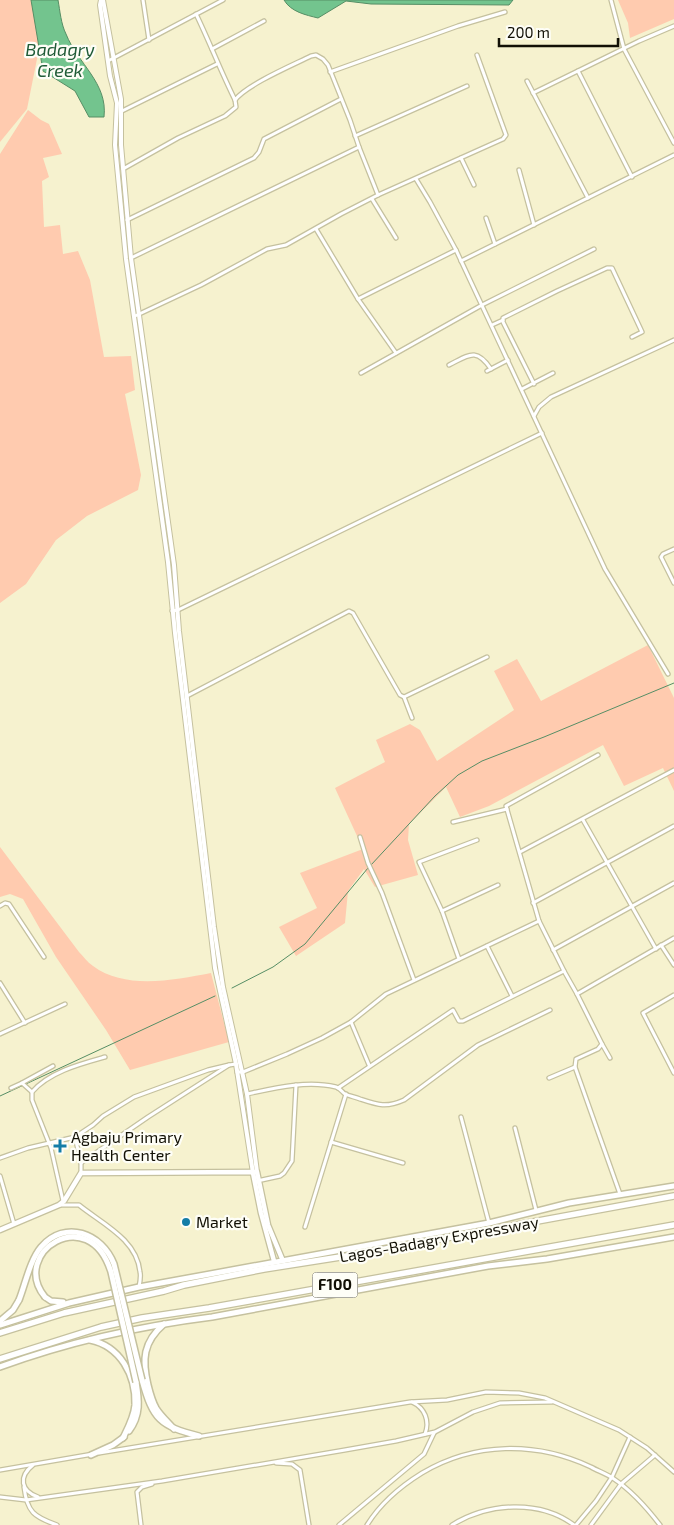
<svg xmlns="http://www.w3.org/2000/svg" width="674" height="1525" viewBox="0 0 674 1525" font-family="'Exo 2',sans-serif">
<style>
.green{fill:#ffcbaf}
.water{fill:#73c48e;stroke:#568e65}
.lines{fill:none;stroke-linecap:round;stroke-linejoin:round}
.stream{stroke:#568e65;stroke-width:1}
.minor-casing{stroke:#c5c19f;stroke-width:5.5}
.tertiary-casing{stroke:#c5c19f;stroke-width:6}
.secondary-casing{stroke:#c5c19f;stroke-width:7}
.primary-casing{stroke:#c5c19f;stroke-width:8}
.motorway-casing{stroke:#c5c19f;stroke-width:8}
.minor{stroke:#fff;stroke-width:3}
.tertiary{stroke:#fff;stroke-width:4}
.secondary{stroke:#fff;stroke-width:4.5}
.primary{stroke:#fff;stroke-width:5}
.motorway{stroke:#fff;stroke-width:5.5}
.primary-bridge-casing{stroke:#c5c19f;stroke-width:8;stroke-linecap:butt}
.primary-bridge{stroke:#fff;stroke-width:5}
.poi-dot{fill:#147da7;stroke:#fefef7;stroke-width:2}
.labels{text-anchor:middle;stroke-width:4.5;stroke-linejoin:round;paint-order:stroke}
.shield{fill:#fefef7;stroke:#59574e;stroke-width:1}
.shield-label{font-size:15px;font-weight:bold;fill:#121005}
.poi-label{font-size:16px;fill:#121005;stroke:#fefef7;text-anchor:start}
.street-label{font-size:16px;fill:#121005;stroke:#fefef7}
.water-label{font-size:18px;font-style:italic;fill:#205b37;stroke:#fefef7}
</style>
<rect width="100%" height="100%" fill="#f6f2cf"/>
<!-- green -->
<g class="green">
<polygon points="0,0 31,0 40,44 27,109 0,142"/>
<polygon points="618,0 674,0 674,19 630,38 628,23"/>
<polygon points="28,110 41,120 49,124 62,154 43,158 49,177 42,181 44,227 60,225 63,254 78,251 90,280 104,357 131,356 135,390 125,394 141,475 138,490 87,516 56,540 26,584 0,603 0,154"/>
<polygon points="648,645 674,698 674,791 663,768 624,786 603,745 489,806 460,817 446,787 409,824 408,840 418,875 375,887 364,869 348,891 345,923 296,956 279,927 317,908 300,873 363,849 335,788 385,762 376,740 410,724 420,730 437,761 514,710 494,671 517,659 541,701"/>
<path d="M0 847 79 952C83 956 87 962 93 966 125 990 174 980 211 973L229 1042 130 1070 106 1030 56 957 23 899 10 894 0 897Z"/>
</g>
<!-- water -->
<g class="water">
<path d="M31 0H58C60 11 61 24 66 34 78 64 108 83 104 117H89L75 91 43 71Z"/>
<path d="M284 0H513L509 5 371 4 346 1 318 18C306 15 291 12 284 0Z"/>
</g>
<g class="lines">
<!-- stream -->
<g class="stream">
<polyline points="371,865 435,796 458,775 482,761 544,737 674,683"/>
<polyline points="232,988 273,967 305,944 368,868"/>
<polyline points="0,1096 215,996"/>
</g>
<defs>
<g id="minor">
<polyline points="143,0 149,40"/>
<polyline points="611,0 624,49 674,143"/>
<polyline points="212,49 264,21"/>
<polyline points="108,61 223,0"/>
<polyline points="578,71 632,177"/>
<polyline points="330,72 458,26 505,12"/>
<polyline points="527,81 588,198"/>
<polyline points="533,93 639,41 674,26"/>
<polyline points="122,111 217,64"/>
<polyline points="355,136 467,86"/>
<polyline points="359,147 378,195"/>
<polyline points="461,158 474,185"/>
<polyline points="123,169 178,138 225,116 236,107 235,100"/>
<polyline points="519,170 534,225"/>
<polyline points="416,179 430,202 456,250 605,569 668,674"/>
<polyline points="372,199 396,238"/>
<polyline points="486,218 495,244"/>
<polyline points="127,220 254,158 259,152 264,139 341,99"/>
<polyline points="316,229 358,299 396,353"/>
<path d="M131 258 359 147 350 120 328 65 323 59 316 55 311 56C293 65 246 85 235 100 221 72 210 43 196 14"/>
<polyline points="461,261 674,155"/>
<polyline points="358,299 456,250"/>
<polyline points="135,316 201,285 267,249 286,245 341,214 378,195 503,139 506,135 477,55"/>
<polyline points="492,325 503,320"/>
<path d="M449 365C469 355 476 347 491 369"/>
<polyline points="487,371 508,360"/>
<polyline points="361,373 482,305 594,249"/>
<polyline points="534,384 503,322 503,318 557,291 607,268 612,268 642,332 632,337"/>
<polyline points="522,389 553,373"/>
<polyline points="534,416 539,407 551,397 674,340"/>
<polyline points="674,549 663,554 661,557 674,583"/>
<polyline points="172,611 178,610 542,433"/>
<polyline points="187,696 349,611 353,613 400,695 404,697 487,657"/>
<polyline points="404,697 412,718"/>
<polyline points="583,820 656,949"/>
<polyline points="453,822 507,809"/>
<polyline points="360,837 368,863 382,893 414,980"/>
<polyline points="520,852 674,770"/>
<polyline points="533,903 674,826"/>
<polyline points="0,906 5,903 9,904 44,957"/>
<polyline points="442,911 498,885"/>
<polyline points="661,945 674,965"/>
<polyline points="487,946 512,996"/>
<polyline points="553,950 674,883"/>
<polyline points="459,959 442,911 419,862 477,840"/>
<polyline points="564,971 577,994 674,938"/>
<polyline points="0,983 25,1023"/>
<polyline points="577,994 602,1044 598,1049 576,1059 575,1067 620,1194"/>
<polyline points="674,995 643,1013 674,1073"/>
<polyline points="351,1022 369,1065"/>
<polyline points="0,1034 65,1004"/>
<polyline points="602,1044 610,1058"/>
<polyline points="237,1072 243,1072 287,1054 322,1038 351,1022 386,994 539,921"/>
<polyline points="549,1078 575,1067"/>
<polyline points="22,1083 53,1066"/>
<polyline points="11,1088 22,1083 32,1092"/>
<polyline points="338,1088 453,1010 459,1021 463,1021 564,971 539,921 506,806 598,755"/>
<path d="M247 1094C275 1088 307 1080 336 1087 340 1088 342 1092 345 1094 349 1096 355 1097 360 1099 378 1105 386 1108 404 1100L478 1045 550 1010"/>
<polyline points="461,1117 489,1223"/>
<polyline points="515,1128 536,1210"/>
<polyline points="75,1137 81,1163 81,1173"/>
<polyline points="331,1142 403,1163"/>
<polyline points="0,1158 28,1148 75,1137 93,1125 103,1116 134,1097 208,1070 229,1065"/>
<polyline points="81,1163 148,1117 229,1065 236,1064"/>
<polyline points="0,1176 14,1224"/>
<polyline points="257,1181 280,1176 284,1173 292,1161 296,1085"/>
<path d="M63 1201 51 1148 32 1100V1092C49 1072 80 1064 105 1057"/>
<path d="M60 1205H79C101 1223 137 1239 140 1272 141 1276 140 1282 139 1287"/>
<polyline points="305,1227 346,1094"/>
<path d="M412 1402C425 1408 430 1421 425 1434"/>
<polyline points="99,1453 410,1402 447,1400 486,1392 519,1393 545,1398 619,1430 647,1448 674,1472"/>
<polyline points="276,1463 292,1464 300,1470 309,1525"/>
<path d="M33 1465C18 1477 21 1491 38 1497"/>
<polyline points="0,1470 93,1454"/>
<path d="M24 1487C27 1512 34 1517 57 1525"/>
<polyline points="0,1497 26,1500 162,1481 345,1450 396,1441 435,1432 473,1412 500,1403 552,1402"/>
<polyline points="141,1525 137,1492 142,1487 152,1484"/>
<polyline points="339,1525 424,1454 434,1433"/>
<path d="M367 1525C380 1504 401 1486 422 1473 474 1442 536 1441 591 1467 598 1471 607 1474 614 1479 632 1491 647 1508 660 1525"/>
<path d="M452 1525C488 1503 539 1499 574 1525"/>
<polyline points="576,1525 596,1501 612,1477 630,1437"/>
<polyline points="591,1525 621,1484 655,1455"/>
</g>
<g id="tertiary">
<polyline points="101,0 100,5 110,76 117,103 115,145 126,259 168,562 175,633 215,968 236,1064 253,1173"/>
<polyline points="103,0 121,99 121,145 131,258 174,565 179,631 214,927 223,987 247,1094 257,1172"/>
</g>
<g id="secondary">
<polyline points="253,1173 261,1213 274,1261"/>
<polyline points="0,1230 59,1205 64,1201 81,1173 257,1172 268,1225 283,1261"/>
</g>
<g id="primary">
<polyline points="45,1297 51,1301 63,1302"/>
<polyline points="0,1321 13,1310 19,1300"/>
<path d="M164 1324C143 1342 142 1360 148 1385 150 1393 152 1401 156 1408 161 1416 168 1422 174 1429"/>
<polyline points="0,1325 69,1303 139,1287 489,1223 569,1203 674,1186"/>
<path d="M90 1340C120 1346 136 1375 135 1405 134 1417 128 1428 123 1438"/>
<path d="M0 1367C68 1342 140 1326 212 1317L488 1266 547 1259 674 1237"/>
<path d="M142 1380C153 1420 160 1426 199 1436"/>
<path d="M129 1431C141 1415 139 1400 136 1382"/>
<polyline points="91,1455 113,1445 124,1437"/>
</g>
<g id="motorway">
<polyline points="0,1333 64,1313 164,1291 184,1285 264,1269 353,1255 674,1196"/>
<polyline points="0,1359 101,1327 142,1318 209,1308 674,1225"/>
</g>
</defs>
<!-- minor casing -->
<use href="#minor" class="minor-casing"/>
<!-- tertiary casing -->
<use href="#tertiary" class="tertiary-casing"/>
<!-- secondary casing -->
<use href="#secondary" class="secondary-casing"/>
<!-- primary casing -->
<use href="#primary" class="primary-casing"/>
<!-- motorway casing -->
<use href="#motorway" class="motorway-casing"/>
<!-- minor -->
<use href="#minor" class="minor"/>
<!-- tertiary -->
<use href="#tertiary" class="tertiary"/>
<!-- secondary -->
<use href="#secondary" class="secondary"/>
<!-- primary -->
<use href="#primary" class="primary"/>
<!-- motorway -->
<use href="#motorway" class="motorway"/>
<defs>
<g id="primary-bridge">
<path d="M45 1297C9 1253 89 1201 111 1272L136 1382"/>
<path d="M19 1300C25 1285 30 1260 41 1247 65 1219 102 1233 114 1264L142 1380"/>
</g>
</defs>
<!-- primary-bridge casing -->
<use href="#primary-bridge" class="primary-bridge-casing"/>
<!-- primary-bridge -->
<use href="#primary-bridge" class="primary-bridge"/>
</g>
<!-- markers -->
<g class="poi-dot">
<path d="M57.5 1138.5h5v5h5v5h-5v5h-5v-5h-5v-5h5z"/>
<circle cx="186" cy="1222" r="5"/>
</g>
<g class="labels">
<!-- shield labels -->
<rect class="shield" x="312.5" y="1272.5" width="45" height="25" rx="4"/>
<g class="shield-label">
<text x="335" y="1290">F100</text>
</g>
<!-- poi labels -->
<g class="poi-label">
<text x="71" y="1143">Agbaju Primary<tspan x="71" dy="18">Health Center</tspan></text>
<text x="196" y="1228">Market</text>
</g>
<!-- street labels -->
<g class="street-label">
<text transform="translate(439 1239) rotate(-10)" y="6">Lagos-Badagry Expressway</text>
</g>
<!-- water labels -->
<g class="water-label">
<text x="60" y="56">Badagry<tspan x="60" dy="21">Creek</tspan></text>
</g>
</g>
<!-- scale -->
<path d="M499 38v8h119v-8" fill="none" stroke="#121005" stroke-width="2.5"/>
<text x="507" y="38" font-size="15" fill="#121005" stroke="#fefef7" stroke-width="4" paint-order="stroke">200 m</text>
</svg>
